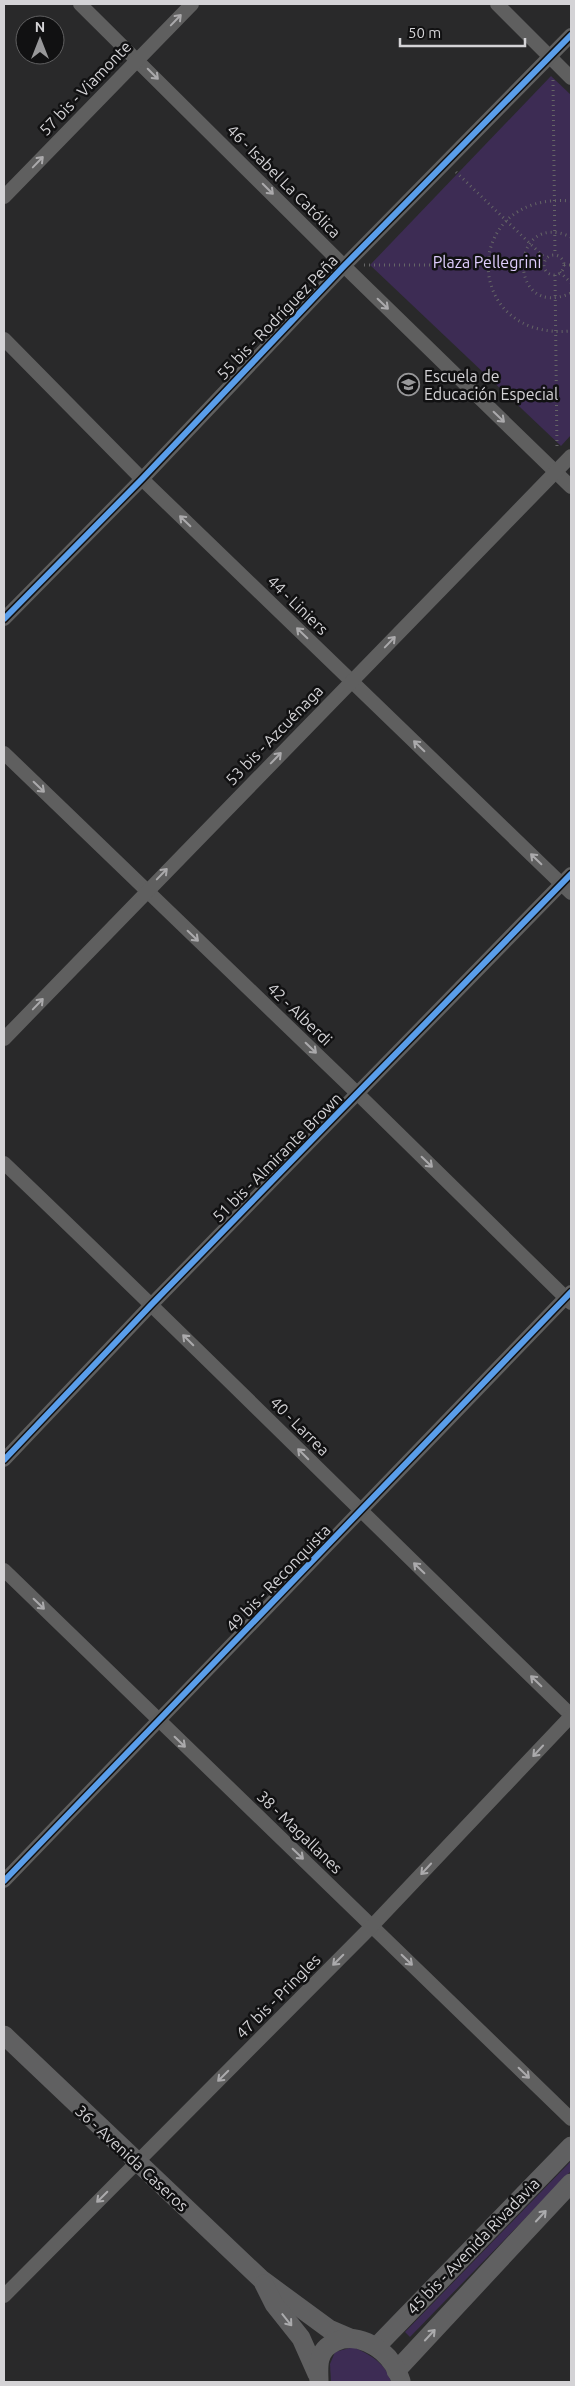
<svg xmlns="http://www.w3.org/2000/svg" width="575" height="2386" viewBox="0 0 575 2386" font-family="Ubuntu,sans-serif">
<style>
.green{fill:#3d2c54}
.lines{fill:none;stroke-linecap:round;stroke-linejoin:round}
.path{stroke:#656566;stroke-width:3;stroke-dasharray:1 4;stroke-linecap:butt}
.street{stroke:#5f5f5f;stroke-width:14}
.secondary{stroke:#606061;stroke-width:19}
.cycleway-casing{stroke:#111112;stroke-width:9}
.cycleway{stroke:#5a9eea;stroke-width:6}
.oneway{stroke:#abaaac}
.oneway2{stroke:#ababad}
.labels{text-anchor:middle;stroke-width:5;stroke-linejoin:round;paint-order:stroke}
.street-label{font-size:16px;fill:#d4d3d6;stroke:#111112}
.park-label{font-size:16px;fill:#e0cefe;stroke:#111112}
.poi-label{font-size:16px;fill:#d4d3d6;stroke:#111112;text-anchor:start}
</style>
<rect width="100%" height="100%" fill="#29292a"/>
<!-- green -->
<g class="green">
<polygon points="551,76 571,95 571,435 561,446 370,265"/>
<polygon points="571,2161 571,2171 410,2337 405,2332"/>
<path d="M353 2347C369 2354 386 2363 391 2382H331L330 2364 335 2352Z"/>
</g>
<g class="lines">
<!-- path -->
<g class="path">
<polyline points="553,80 555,255"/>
<polyline points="456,172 546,259"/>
<path d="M571 201C460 191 461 341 571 331"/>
<path d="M571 237C508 208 507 322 571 293"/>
<circle cx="554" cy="265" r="10"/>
<polyline points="364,265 544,265"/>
<polyline points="564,265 571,265"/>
<polyline points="560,272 571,283"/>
<polyline points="555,275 557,449"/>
</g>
<!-- street -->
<g class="street">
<polyline points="80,4 344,266 571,487"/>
<polyline points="497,4 571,78"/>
<polyline points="4,197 192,4"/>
<polyline points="4,339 142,479 571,893"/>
<polyline points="4,619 142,479 344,266 571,35"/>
<polyline points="4,753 358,1094 571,1303"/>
<polyline points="4,1039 571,456"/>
<path d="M4 1163C195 1345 381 1532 571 1715"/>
<polyline points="4,1460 152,1304 571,874"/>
<polyline points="4,1570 571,2119"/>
<polyline points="4,1881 571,1292"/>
<polyline points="4,2296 372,1926 571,1716"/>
</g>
<!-- secondary -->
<g class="secondary">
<polyline points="4,2035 261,2279 329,2329 350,2338"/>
<polyline points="264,2284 274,2304 301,2338 317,2374"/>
<polyline points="376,2347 571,2146"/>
<polyline points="396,2371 571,2183"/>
<path d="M319 2382C319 2375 318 2366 320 2359 322 2351 328 2345 335 2342 356 2332 381 2346 393 2364 397 2369 399 2376 401 2381"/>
</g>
<defs>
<g id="cycleway">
<polyline points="4,619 142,479 344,266 571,35"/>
<polyline points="4,1460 152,1304 571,874"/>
<polyline points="4,1881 571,1292"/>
</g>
</defs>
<!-- cycleway casing -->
<use href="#cycleway" class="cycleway-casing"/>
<!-- cycleway -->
<use href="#cycleway" class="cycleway"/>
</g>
<!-- one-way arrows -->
<defs><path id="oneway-shaft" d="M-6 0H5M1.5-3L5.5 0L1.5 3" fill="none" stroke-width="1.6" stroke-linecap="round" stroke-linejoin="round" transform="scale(1.25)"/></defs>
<g class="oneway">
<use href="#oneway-shaft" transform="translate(176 20) rotate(-46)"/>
<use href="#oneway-shaft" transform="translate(153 74) rotate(45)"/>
<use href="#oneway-shaft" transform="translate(38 162) rotate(-46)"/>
<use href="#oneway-shaft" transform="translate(268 189) rotate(45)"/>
<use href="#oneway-shaft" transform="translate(383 304) rotate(44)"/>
<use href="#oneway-shaft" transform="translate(499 417) rotate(44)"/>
<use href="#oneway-shaft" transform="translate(185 521) rotate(-136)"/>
<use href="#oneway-shaft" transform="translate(302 633) rotate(-136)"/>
<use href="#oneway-shaft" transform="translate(390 642) rotate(-46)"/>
<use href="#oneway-shaft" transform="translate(419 746) rotate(-136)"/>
<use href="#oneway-shaft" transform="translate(276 758) rotate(-46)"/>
<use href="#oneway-shaft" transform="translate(39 787) rotate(44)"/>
<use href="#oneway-shaft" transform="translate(536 859) rotate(-136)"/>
<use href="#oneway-shaft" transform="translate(162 874) rotate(-46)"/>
<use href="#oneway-shaft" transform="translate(193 936) rotate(44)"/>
<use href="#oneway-shaft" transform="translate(38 1004) rotate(-46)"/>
<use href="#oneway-shaft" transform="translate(311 1048) rotate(44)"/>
<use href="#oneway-shaft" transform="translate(427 1162) rotate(44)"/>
<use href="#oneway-shaft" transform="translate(188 1340) rotate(-135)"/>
<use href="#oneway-shaft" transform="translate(303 1454) rotate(-135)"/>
<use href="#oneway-shaft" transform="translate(419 1568) rotate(-136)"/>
<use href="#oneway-shaft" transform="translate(39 1604) rotate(44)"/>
<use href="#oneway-shaft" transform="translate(536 1681) rotate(-136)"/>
<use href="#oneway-shaft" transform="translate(180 1742) rotate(44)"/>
<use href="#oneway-shaft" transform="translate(538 1751) rotate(133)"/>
<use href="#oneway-shaft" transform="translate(298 1854) rotate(44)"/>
<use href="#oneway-shaft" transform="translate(426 1869) rotate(133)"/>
<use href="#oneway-shaft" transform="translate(338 1960) rotate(135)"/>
<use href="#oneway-shaft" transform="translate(407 1960) rotate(44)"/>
<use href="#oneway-shaft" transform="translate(524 2073) rotate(44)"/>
<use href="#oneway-shaft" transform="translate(223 2076) rotate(135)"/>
<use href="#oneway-shaft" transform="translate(102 2197) rotate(135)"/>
</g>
<g class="oneway2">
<use href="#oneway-shaft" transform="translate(541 2216) rotate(-47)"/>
<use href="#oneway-shaft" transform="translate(287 2320) rotate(51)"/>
<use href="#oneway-shaft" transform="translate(430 2335) rotate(-47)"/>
</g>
<!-- icons -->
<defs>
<symbol id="school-ring" viewBox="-11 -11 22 22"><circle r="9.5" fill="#111112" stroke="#98989a" stroke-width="1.5"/><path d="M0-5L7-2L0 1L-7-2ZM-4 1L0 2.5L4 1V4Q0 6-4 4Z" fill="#98989a"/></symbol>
</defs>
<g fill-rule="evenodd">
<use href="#school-ring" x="396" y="372" width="25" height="25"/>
</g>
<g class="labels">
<!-- street labels -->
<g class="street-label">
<text transform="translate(85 88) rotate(-46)" y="6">57 bis - Viamonte</text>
<text transform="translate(284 181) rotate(45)" y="6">46 - Isabel La Católica</text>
<text transform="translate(277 317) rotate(-46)" y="6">55 bis - Rodríguez Peña</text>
<text transform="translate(298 605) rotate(44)" y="6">44 - Liniers</text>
<text transform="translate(274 735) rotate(-46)" y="6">53 bis - Azcuénaga</text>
<text transform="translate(300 1014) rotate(44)" y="6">42 - Alberdi</text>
<text transform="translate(277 1157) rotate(-45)" y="6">51 bis - Almirante Brown</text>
<text transform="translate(300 1426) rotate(45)" y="6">40 - Larrea</text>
<text transform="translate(278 1578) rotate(-46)" y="6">49 bis - Reconquista</text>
<text transform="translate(300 1832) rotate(44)" y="6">38 - Magallanes</text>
<text transform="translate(278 1996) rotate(-45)" y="6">47 bis - Pringles</text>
<text transform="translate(132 2158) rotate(43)" y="6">36 - Avenida Caseros</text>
<text transform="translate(473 2246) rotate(-46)" y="6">45 bis - Avenida Rivadavia</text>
</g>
<!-- park labels -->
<g class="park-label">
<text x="487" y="268">Plaza Pellegrini</text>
</g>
<!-- poi labels -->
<g class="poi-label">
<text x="424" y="382">Escuela de<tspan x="424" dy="18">Educación Especial</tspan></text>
</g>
</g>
<!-- border -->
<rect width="575" height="2386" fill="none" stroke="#d4d3d6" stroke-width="10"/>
<!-- north arrow -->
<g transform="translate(40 40)"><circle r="24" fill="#111112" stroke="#5f5f60"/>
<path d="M0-4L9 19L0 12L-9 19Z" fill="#98989a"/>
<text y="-8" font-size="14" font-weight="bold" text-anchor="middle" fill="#d4d3d6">N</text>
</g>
<!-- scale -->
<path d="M400 38v8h125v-8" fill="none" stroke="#d4d3d6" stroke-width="2.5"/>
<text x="408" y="38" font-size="15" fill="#d4d3d6" stroke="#111112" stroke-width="4" paint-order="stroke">50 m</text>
</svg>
